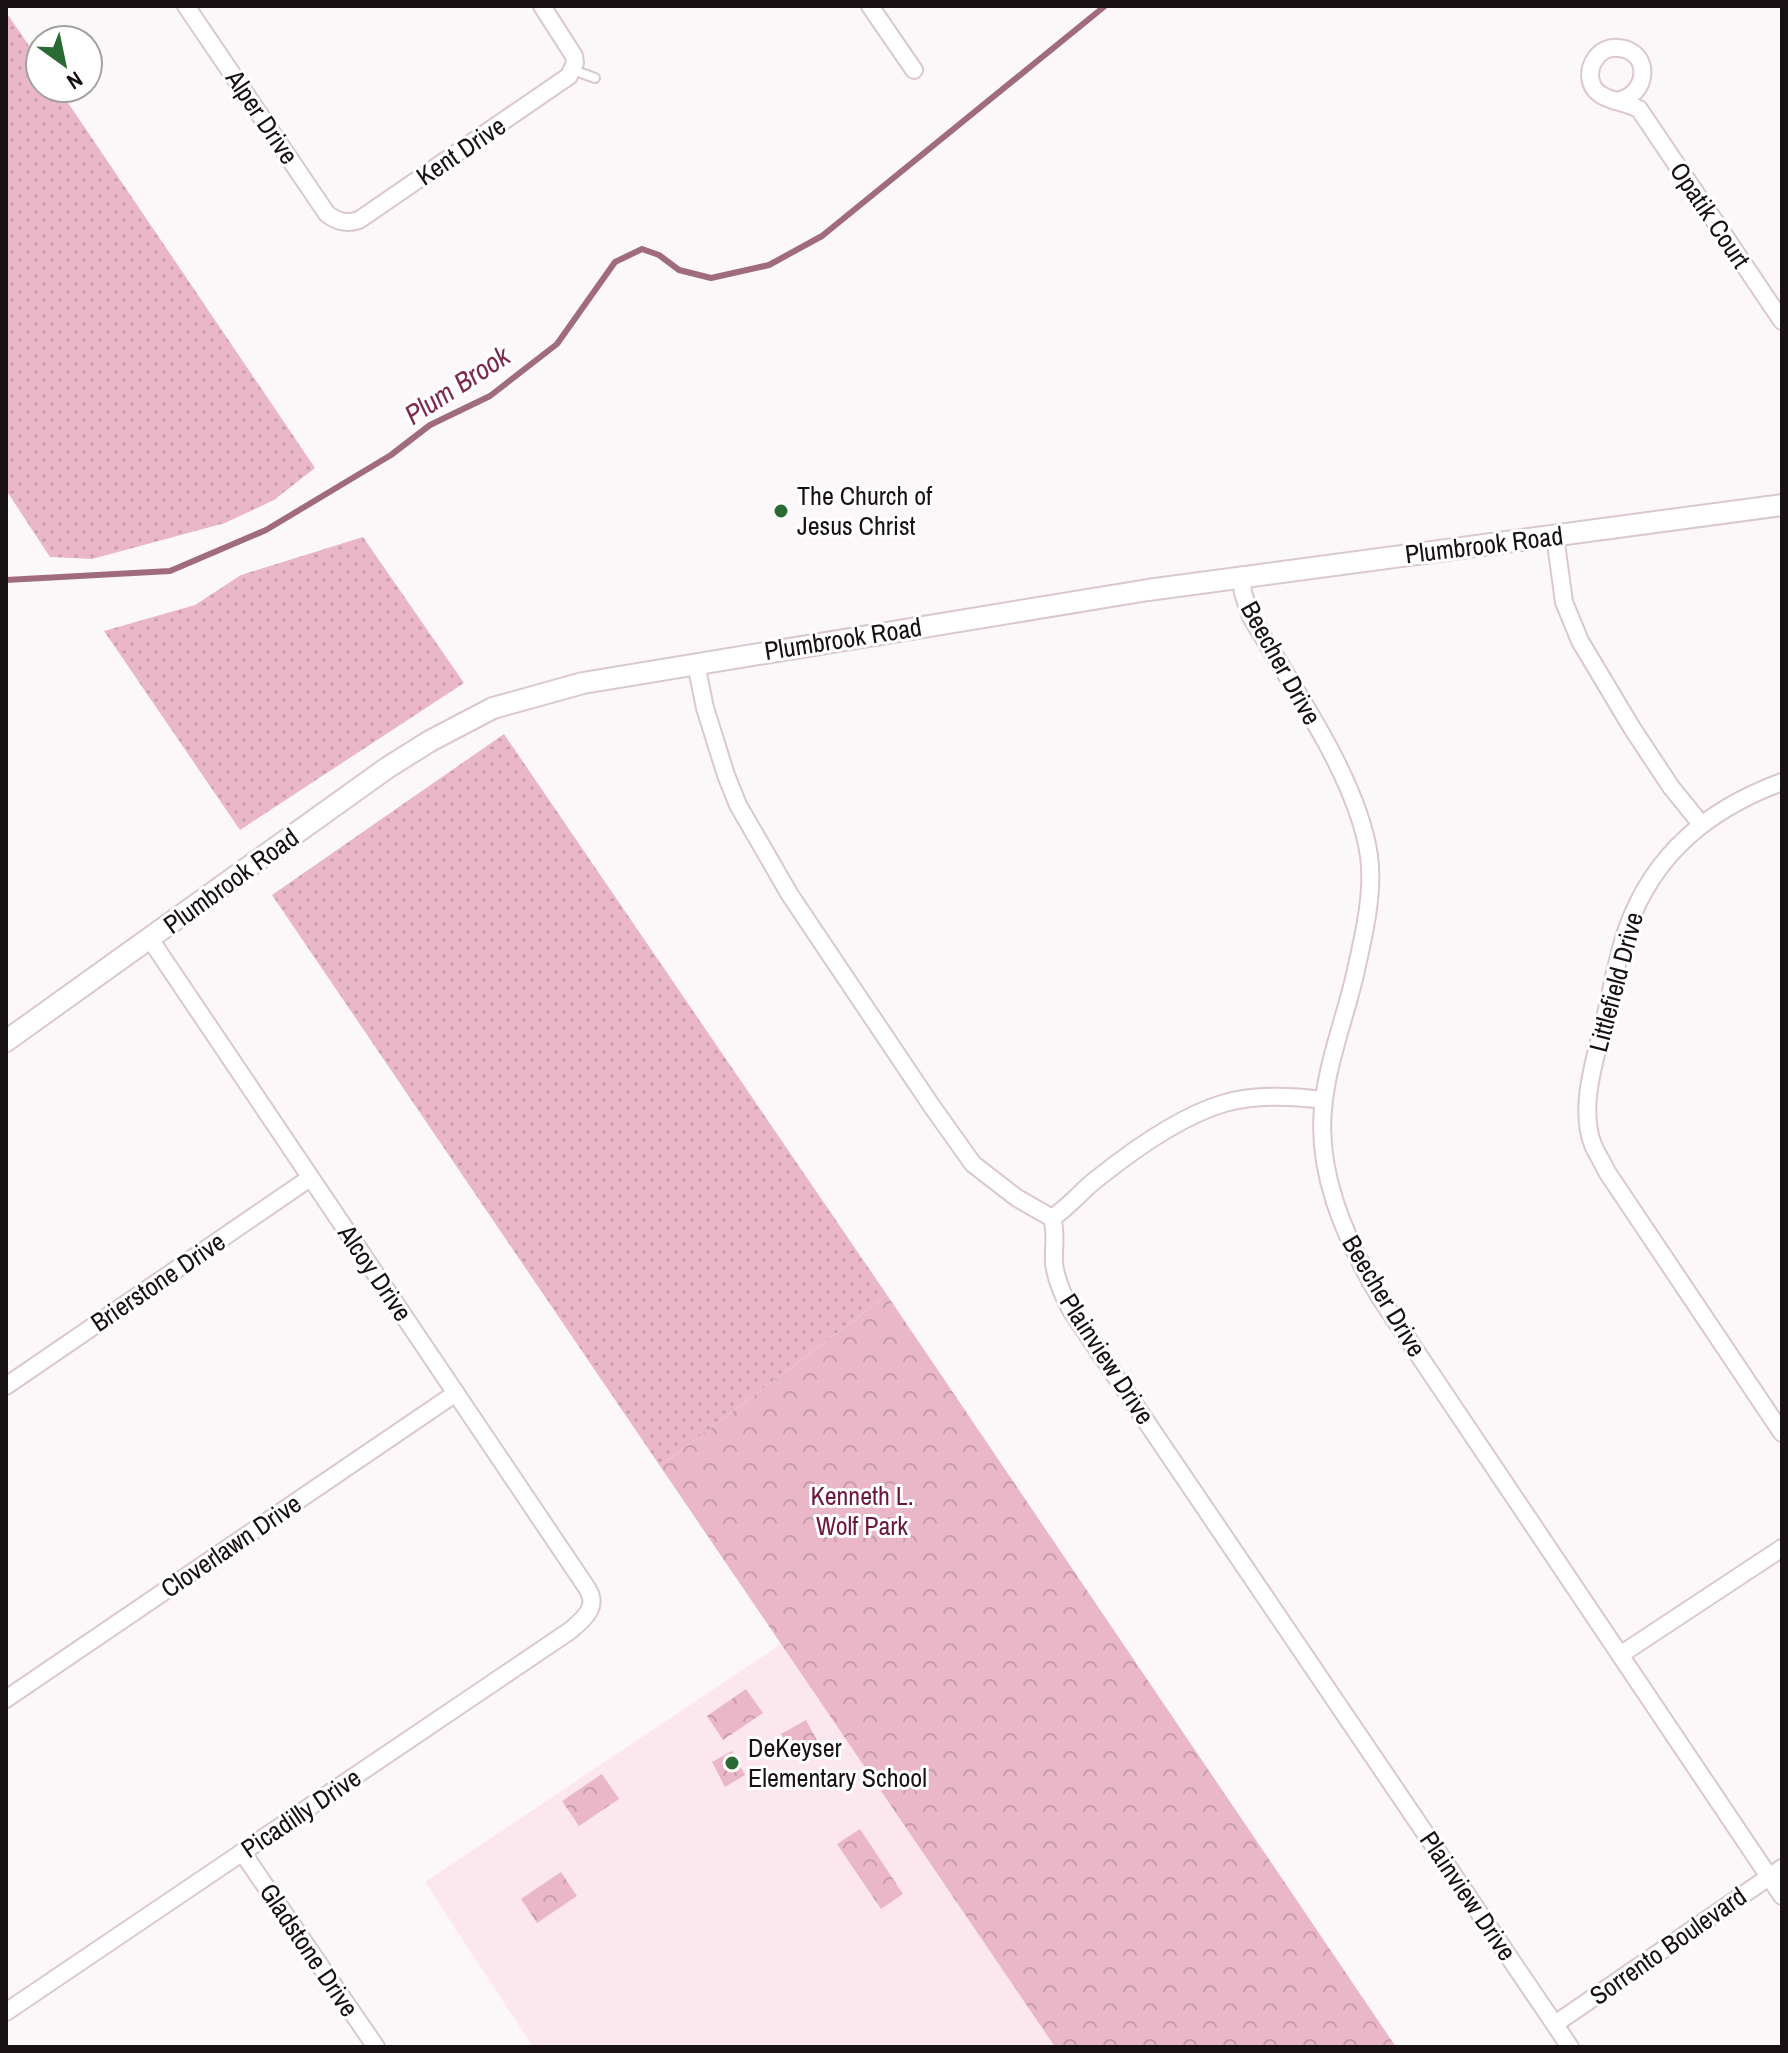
<svg xmlns="http://www.w3.org/2000/svg" width="1788" height="2053" viewBox="0 0 1788 2053" font-family="'Archivo Narrow',sans-serif">
<style>
.built{fill:#fde7ee}
.grass{fill:url(#grass-dots)}
.forest{fill:url(#forest-crowns)}
.lines{fill:none;stroke-linecap:round;stroke-linejoin:round}
.stream{stroke:#9f6b7d;stroke-width:6}
.service-casing{stroke:#dbc8ce;stroke-width:12}
.minor-casing{stroke:#dbc8ce;stroke-width:20}
.tertiary-casing{stroke:#dbc8ce;stroke-width:24}
.service{stroke:#fff;stroke-width:8}
.minor{stroke:#fff;stroke-width:16}
.tertiary{stroke:#fff;stroke-width:20}
.poi-dot{fill:#2a6a33;stroke:#fff;stroke-width:3}
.labels{text-anchor:middle;stroke-width:6;stroke-linejoin:round;paint-order:stroke}
.street-label{font-size:26px;fill:#171113;stroke:#fff}
.poi-label{font-size:26px;fill:#171113;stroke:#fff;text-anchor:start}
.park-label{font-size:26px;fill:#6b183f;stroke:#fff}
.water-label{font-size:28px;font-style:italic;fill:#7d294e;stroke:#fff}
</style>
<defs>
<pattern id="grass-dots" width="8" height="8" patternUnits="userSpaceOnUse" patternTransform="scale(2)"><rect width="8" height="8" fill="#eab7c8"/><path d="M2 2h.1M6 6h.1" fill="none" stroke="#c89cab" stroke-width="1.8" stroke-linecap="round"/></pattern>
<pattern id="forest-crowns" width="20" height="18" patternUnits="userSpaceOnUse" patternTransform="scale(2)"><rect width="20" height="18" fill="#eab7c8"/><path d="M2 6a3 3 0 1 1 6 0M12 15a3 3 0 1 1 6 0" fill="none" stroke="#c89cab"/></pattern>
</defs>
<rect width="100%" height="100%" fill="#fcf8fa"/>
<!-- built -->
<polygon class="built" points="781,1644 1055,2047 533,2047 425,1882"/>
<!-- grass -->
<g class="grass">
<polygon points="6,12 40,62 40,88 58,88 315,468 274,500 225,523 92,559 50,557 6,490"/>
<polygon points="363,537 464,683 240,830 104,631 195,605 241,575"/>
<polygon points="504,734 887,1295 660,1466 272,895"/>
</g>
<!-- forest -->
<g class="forest">
<polygon points="887,1295 1396,2047 1055,2047 660,1466"/>
<polygon points="746,1689 763,1713 723,1740 707,1716"/>
<polygon points="806,1720 820,1746 795,1759 781,1734"/>
<polygon points="732,1751 745,1775 725,1787 712,1762"/>
<polygon points="602,1774 619,1799 579,1826 562,1801"/>
<polygon points="860,1829 903,1894 881,1909 837,1844"/>
<polygon points="561,1872 577,1896 537,1923 521,1899"/>
</g>
<g class="lines">
<!-- stream -->
<polyline class="stream" points="6,580 170,571 266,530 391,455 430,425 490,396 557,344 615,262 642,249 659,255 679,270 711,278 769,265 822,236 1105,6"/>
<defs>
<polyline id="service" points="573,70 595,78"/>
<g id="minor">
<path d="M186 6 327 214C338 222 347 224 359 220L569 76 575 63 574 56 542 6"/>
<polyline points="870,6 914,70"/>
<path d="M1615 101C1650 97 1652 50 1618 48 1609 47 1601 51 1596 58 1592 63 1590 69 1590 76 1592 102 1621 99 1639 109L1782 321"/>
<polyline points="1555,536 1564,602 1580,641 1632,728 1671,787 1701,824"/>
<path d="M1241 576 1243 593 1251 617C1291 685 1358 778 1369 856 1374 892 1364 934 1356 970 1347 1012 1329 1057 1324 1100 1314 1169 1345 1238 1379 1296L1782 1896"/>
<path d="M696 664 705 708 726 775 738 805 790 895 931 1105 973 1164 1017 1198 1052 1218C1057 1234 1053 1247 1054 1263 1056 1281 1063 1296 1072 1312L1570 2047"/>
<path d="M1782 782C1709 809 1654 853 1627 929 1617 957 1612 989 1605 1018 1596 1057 1578 1106 1593 1145 1597 1154 1603 1163 1607 1172L1782 1433"/>
<path d="M1052 1218C1069 1207 1082 1190 1098 1178 1133 1150 1183 1115 1225 1103 1256 1094 1292 1096 1323 1100"/>
<polyline points="6,1386 310,1178"/>
<polyline points="1620,1655 1782,1548"/>
<polyline points="6,1699 456,1393"/>
<polyline points="242,1852 376,2047"/>
<path d="M6 2012 571 1630C585 1618 599 1606 587 1588L150 939"/>
<polyline points="1555,2024 1782,1868"/>
</g>
<polyline id="tertiary" points="6,1041 387,768 430,741 493,708 583,683 1148,590 1782,505"/>
</defs>
<!-- service casing -->
<use href="#service" class="service-casing"/>
<!-- minor casing -->
<use href="#minor" class="minor-casing"/>
<!-- tertiary casing -->
<use href="#tertiary" class="tertiary-casing"/>
<!-- service -->
<use href="#service" class="service"/>
<!-- minor -->
<use href="#minor" class="minor"/>
<!-- tertiary -->
<use href="#tertiary" class="tertiary"/>
</g>
<!-- markers -->
<g class="poi-dot">
<circle cx="781" cy="511" r="8"/>
<circle cx="732" cy="1763" r="8"/>
</g>
<g class="labels">
<!-- street labels -->
<g class="street-label">
<text transform="translate(262 117) rotate(56)" y="9">Alper Drive</text>
<text transform="translate(461 151) rotate(-34)" y="9">Kent Drive</text>
<text transform="translate(1710 215) rotate(56)" y="9">Opatik Court</text>
<text transform="translate(1484 545) rotate(-7)" y="9">Plumbrook Road</text>
<text transform="translate(843 639) rotate(-9)" y="9">Plumbrook Road</text>
<text transform="translate(1281 663) rotate(61)" y="9">Beecher Drive</text>
<text transform="translate(231 881) rotate(-36)" y="9">Plumbrook Road</text>
<text transform="translate(1616 982) rotate(-75)" y="9">Littlefield Drive</text>
<text transform="translate(375 1273) rotate(56)" y="9">Alcoy Drive</text>
<text transform="translate(158 1282) rotate(-34)" y="9">Brierstone Drive</text>
<text transform="translate(1384 1296) rotate(59)" y="9">Beecher Drive</text>
<text transform="translate(1107 1359) rotate(57)" y="9">Plainview Drive</text>
<text transform="translate(231 1546) rotate(-34)" y="9">Cloverlawn Drive</text>
<text transform="translate(301 1813) rotate(-34)" y="9">Picadilly Drive</text>
<text transform="translate(1468 1896) rotate(56)" y="9">Plainview Drive</text>
<text transform="translate(1668 1946) rotate(-35)" y="9">Sorrento Boulevard</text>
<text transform="translate(309 1950) rotate(56)" y="9">Gladstone Drive</text>
</g>
<!-- poi labels -->
<g class="poi-label">
<text x="797" y="505">The Church of<tspan x="797" dy="30">Jesus Christ</tspan></text>
<text x="748" y="1757">DeKeyser<tspan x="748" dy="30">Elementary School</tspan></text>
</g>
<!-- park labels -->
<g class="park-label">
<text x="862" y="1505">Kenneth L.<tspan x="862" dy="30">Wolf Park</tspan></text>
</g>
<!-- water labels -->
<g class="water-label">
<text transform="translate(457 385) rotate(-33)" y="10">Plum Brook</text>
</g>
</g>
<!-- border -->
<rect width="1788" height="2053" fill="none" stroke="#171113" stroke-width="16"/>
<!-- north arrow -->
<g transform="translate(64 64) rotate(147)"><circle r="38" fill="#ffffff" stroke="#a2a0a1" stroke-width="2"/>
<path d="M0-6L14 30L0 20L-14 30Z" fill="#2a6a33"/>
<text y="-12" font-size="22" font-weight="bold" text-anchor="middle" fill="#171113">N</text>
</g>
</svg>
